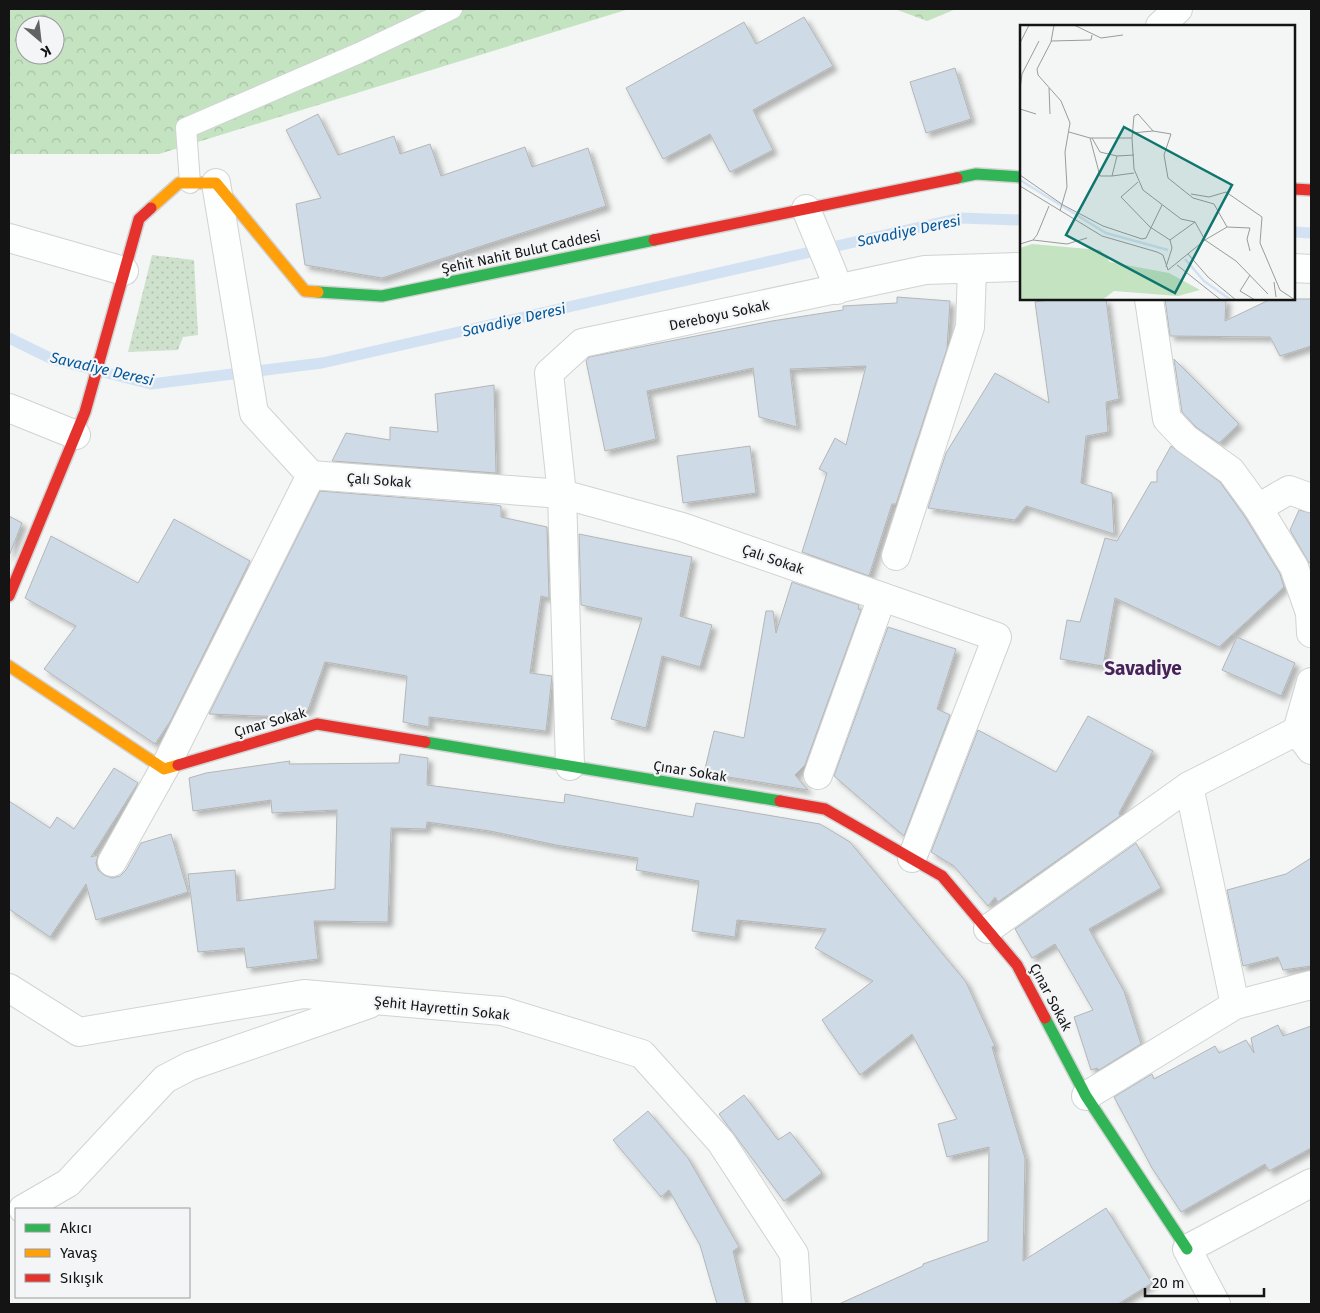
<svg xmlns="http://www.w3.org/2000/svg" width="1320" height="1313" viewBox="0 0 1320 1313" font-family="'Fira Sans',sans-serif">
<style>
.forest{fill:url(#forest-crowns);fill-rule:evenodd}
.park{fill:url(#park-dots)}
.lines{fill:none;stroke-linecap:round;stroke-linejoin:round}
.stream{stroke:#d2e2f3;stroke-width:11}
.building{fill:#cedae5;stroke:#b5b6b6;filter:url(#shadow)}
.lane-casing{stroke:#d1d2d2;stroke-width:22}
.street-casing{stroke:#d1d2d2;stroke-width:30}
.fast-casing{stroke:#d1d2d2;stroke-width:14}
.slow-casing{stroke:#d1d2d2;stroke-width:14}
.jam-casing{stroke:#d1d2d2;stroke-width:14}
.lane{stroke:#fdfefe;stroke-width:20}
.street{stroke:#fdfefe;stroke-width:28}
.fast{stroke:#30b455;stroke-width:11}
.slow{stroke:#ff9f0a;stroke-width:11}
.jam{stroke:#e5322d;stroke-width:11}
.labels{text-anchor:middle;stroke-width:4.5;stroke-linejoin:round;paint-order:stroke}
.street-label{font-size:14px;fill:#141415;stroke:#f3f5f6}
.water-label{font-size:15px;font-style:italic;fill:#03589d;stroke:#f3f5f6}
.district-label{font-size:19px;font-weight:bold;fill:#48235a;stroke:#f3f5f6}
.inset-river{fill:none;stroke:#d2e2f3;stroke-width:2.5}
.inset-road{fill:none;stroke:#9a9b9b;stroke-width:1}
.view{fill:#0f766e;fill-opacity:0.15;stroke:#0f766e;stroke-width:2.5}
.inset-edge{fill:none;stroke:#141415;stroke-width:2.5}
</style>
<defs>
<pattern id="forest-crowns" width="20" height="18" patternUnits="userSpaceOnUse" patternTransform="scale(1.25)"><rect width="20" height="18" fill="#c4e3c1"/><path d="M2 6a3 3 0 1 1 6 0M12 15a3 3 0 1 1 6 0" fill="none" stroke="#a8c2a5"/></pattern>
<pattern id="park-dots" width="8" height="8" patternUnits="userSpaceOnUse" patternTransform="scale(1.25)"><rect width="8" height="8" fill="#cee1cc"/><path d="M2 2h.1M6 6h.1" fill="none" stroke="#b0c0ae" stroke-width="1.8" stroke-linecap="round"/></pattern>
<filter id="shadow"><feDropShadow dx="4.5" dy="4.5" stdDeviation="2.5" flood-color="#0004"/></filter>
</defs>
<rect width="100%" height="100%" fill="#f4f5f5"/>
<!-- forest -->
<g class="forest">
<path d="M9 9H629L159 154H9ZM25 25H55V55H25Z"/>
<polygon points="895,9 956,9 927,21"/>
</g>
<!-- park -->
<polygon class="park" points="152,255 194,260 198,335 183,337 178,350 128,352"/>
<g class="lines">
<!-- stream -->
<g class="stream">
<polyline points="1294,232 1311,233"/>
<polyline points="9,338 52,359 151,384 322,363 960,218 1021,220"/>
</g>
</g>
<!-- building -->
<g class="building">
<polygon points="804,17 833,66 753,110 773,150 730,172 710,134 663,159 626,88 744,22 756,44"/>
<polygon points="955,68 971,119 926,133 910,82"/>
<polygon points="318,114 338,155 394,136 400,154 430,144 441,176 525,147 532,167 588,148 606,206 382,278 305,265 296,204 321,198 286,130"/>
<polygon points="897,297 950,301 947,349 896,504 892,504 869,576 802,552 827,473 819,469 835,438 846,445 866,366 790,369 797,427 759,417 753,368 647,391 656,439 605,451 586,361 589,357 772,321 843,310 843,306 897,303"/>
<polygon points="1055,299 1106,299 1119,399 1106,402 1108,432 1086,436 1081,483 1112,493 1114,534 1026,506 1015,520 928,508 946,453 995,373 1049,403 1035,302"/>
<polygon points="1165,299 1226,299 1225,321 1271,299 1311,299 1311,346 1280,356 1270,337 1170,336"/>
<polygon points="1174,359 1239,424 1219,443 1196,427 1182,412"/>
<polygon points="494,385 496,473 332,461 346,433 390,440 390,427 438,432 435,394"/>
<polygon points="750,446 756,493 683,503 677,456"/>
<polygon points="1171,446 1220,482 1245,517 1280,574 1284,587 1219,647 1115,598 1103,666 1060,659 1067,620 1080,622 1105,538 1117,541 1151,482 1157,482 1157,471"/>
<polygon points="320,491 496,505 501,506 501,517 547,527 549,598 541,596 530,673 552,676 546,731 429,717 429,727 403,722 407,676 325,662 308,710 285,717 209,714"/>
<polygon points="1299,510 1311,513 1311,561 1309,563 1290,530"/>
<polygon points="9,516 22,523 9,556"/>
<polygon points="174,519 250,561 171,720 155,744 44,669 76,626 25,598 51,536 138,583"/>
<polygon points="579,534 692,557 680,616 712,625 700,667 662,656 646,728 611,719 642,618 581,605"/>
<polygon points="792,582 859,605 858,609 861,610 805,765 795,775 808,790 704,773 714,731 744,738 766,611 773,611 776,633"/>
<polygon points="888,627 956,649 937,709 950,715 904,836 834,776"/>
<polygon points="1237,637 1295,663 1281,696 1222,670"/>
<polygon points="1088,716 1153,751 1119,813 1120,816 998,902 995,897 988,906 954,866 931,852 978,730 1056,772"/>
<polygon points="400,754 428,758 427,785 564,803 565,794 693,817 696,803 820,824 850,842 966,982 995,1046 992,1047 1025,1158 1023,1261 1106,1208 1152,1283 1118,1304 839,1304 923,1266 923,1264 988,1241 989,1147 947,1157 938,1124 957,1119 912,1034 860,1075 822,1020 873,981 815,948 826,929 737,920 735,937 692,931 699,881 636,870 638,858 556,845 490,831 427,822 426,829 391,828 388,922 314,921 318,959 247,968 244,948 198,952 188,874 235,870 237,901 335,889 337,810 272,813 271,800 193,811 189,778 206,773 290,761 289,764 399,763"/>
<polygon points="114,768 138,783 91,857 98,855 96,863 98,870 104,875 112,878 120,876 126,870 141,843 171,834 188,892 96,920 86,884 50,937 9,909 9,801 50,828 57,817 74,829"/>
<polygon points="1136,843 1161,888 1089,929 1124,991 1141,1044 1099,1070 1097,1068 1091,1070 1074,1017 1093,1010 1055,944 1032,958 1015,929"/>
<polygon points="1311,858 1311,966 1283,970 1278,957 1243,966 1227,890 1286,874"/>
<polygon points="1278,1025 1283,1036 1311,1026 1311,1148 1269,1171 1265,1164 1181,1212 1152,1168 1114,1097 1152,1074 1154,1079 1215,1046 1219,1053 1246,1040 1254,1053 1251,1038"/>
<polygon points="744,1095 778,1140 790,1132 822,1173 784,1201 719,1114"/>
<polygon points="648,1111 688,1158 739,1247 733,1251 746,1304 717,1304 700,1245 669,1190 661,1197 613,1140"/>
</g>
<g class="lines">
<defs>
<polyline id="lane" points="190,183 186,128 359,53 452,9"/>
<g id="street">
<polyline points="1160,26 1178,9"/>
<polyline points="806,209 833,274 837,290"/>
<polyline points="9,238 124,271"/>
<polyline points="1294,268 1311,269"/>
<polyline points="1149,299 1167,419 1186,439 1231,471 1258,508 1294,567 1310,613 1311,633"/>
<polyline points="9,408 76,435"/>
<polyline points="311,475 562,494 682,527 997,637 912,858"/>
<polyline points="1258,508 1289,490 1311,498"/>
<polyline points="896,556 970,327 972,270"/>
<polyline points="1297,731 1311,682"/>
<polyline points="570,766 562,494 549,373 582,343 925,270 1021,267"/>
<polyline points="818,775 882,597"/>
<polyline points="112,862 164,769 311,475 254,413 216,183"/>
<polyline points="988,929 1189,786"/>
<polyline points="9,988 79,1032 304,994 502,1011 642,1054 721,1142 794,1254 797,1304"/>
<polyline points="1235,1005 1189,786 1297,731 1311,750"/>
<polyline points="1086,1096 1235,1005 1311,985"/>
<polyline points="23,1209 68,1183 165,1079 190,1066 369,1004"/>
<polyline points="1216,1304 1187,1249 1311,1183"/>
</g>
<g id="fast">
<polyline points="957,178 976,174 1021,177"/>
<polyline points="318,292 382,296 654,240"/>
<polyline points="425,742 780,801"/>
<polyline points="1045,1018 1086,1096 1187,1249"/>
</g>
<g id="slow">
<polyline points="151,208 179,183 216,183 305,291 318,292"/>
<polyline points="9,666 164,769 178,765"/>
</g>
<g id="jam">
<polyline points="1294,189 1311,190"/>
<polyline points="654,240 957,178"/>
<polyline points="9,596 85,412 139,219 151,208"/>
<polyline points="178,765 317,724 425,742"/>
<polyline points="780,801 825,809 942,876 1017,965 1045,1018"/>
</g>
</defs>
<!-- lane casing -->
<use href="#lane" class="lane-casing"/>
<!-- street casing -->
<use href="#street" class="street-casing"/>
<!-- fast casing -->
<use href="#fast" class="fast-casing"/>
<!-- slow casing -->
<use href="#slow" class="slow-casing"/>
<!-- jam casing -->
<use href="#jam" class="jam-casing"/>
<!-- lane -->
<use href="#lane" class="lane"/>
<!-- street -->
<use href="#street" class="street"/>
<!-- fast -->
<use href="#fast" class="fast"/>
<!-- slow -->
<use href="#slow" class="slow"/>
<!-- jam -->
<use href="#jam" class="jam"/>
</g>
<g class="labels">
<!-- street labels -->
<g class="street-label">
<text transform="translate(521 252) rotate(-12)" y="5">Şehit Nahit Bulut Caddesi</text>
<text transform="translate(719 315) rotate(-12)" y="5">Dereboyu Sokak</text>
<text transform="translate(379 480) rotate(4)" y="5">Çalı Sokak</text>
<text transform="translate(773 559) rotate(19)" y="5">Çalı Sokak</text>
<text transform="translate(270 722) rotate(-16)" y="5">Çınar Sokak</text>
<text transform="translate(690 771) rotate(9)" y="5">Çınar Sokak</text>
<text transform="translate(1051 997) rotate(62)" y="5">Çınar Sokak</text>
<text transform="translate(442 1008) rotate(6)" y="5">Şehit Hayrettin Sokak</text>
</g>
<!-- water labels -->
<g class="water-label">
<text transform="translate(909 231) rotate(-12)" y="5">Savadiye Deresi</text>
<text transform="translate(514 320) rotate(-13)" y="5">Savadiye Deresi</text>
<text transform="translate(102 369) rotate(13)" y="5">Savadiye Deresi</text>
</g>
<!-- district labels -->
<g class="district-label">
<text x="1143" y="675">Savadiye</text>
</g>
</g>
<!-- overview -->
<g transform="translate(1020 25)">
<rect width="275" height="275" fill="#f4f5f5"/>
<path d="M12 219 80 225 90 237 149 248 180 265 158 271 94 266 82 275H0V223Z" fill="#c4e3c1"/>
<path class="inset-river" d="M0 155 86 208 148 225M165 234 184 256 211 275"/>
<path class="inset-road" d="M34 0 31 17 17 44 18 50 41 76 50 98 45 127 47 162 40 186M54 0 81 13 103 10M31 16 71 15 72 10M0 18 9 0M29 63 30 89M0 65 2 49 19 16M0 84 16 89M112 108 133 106M70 113 80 151H92L97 131M72 113 80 127 97 131 114 130M112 113 114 144 123 165 161 194 175 197 185 215 216 236 248 269M0 150 43 180 83 201 122 214 126 213 142 180M92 151 114 148M118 157 101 172 130 202 150 215M0 161 82 211 137 227 143 230 148 245 185 215 207 202 194 179 173 173 148 153 144 130 151 109 133 106 118 89 114 91 112 113H70L49 107M171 169 189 172 206 167 242 192 240 218 260 265 275 275M207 202 230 203 227 214 230 226M13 215 47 219 67 213M0 219 13 215 17 210 29 181M168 229 188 252 216 275M157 240 201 275M146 242 152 223 150 215 175 197M230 250 220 266 235 275M254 257 256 272"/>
<path class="view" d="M104 102 212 160 155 268 46 210Z"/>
<rect width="275" height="275" class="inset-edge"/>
</g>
<!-- border -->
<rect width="1320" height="1313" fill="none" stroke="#141415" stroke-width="20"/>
<!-- legend -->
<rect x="15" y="1208" width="175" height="90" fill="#f3f5f6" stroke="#9a9b9c"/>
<rect x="25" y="1224" width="25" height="8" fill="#30b455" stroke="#9a9b9c"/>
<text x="60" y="1233" font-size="15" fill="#141415">Akıcı</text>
<rect x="25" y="1249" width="25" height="8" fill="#ff9f0a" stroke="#9a9b9c"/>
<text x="60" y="1258" font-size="15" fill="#141415">Yavaş</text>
<rect x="25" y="1274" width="25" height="8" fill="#e5322d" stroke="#9a9b9c"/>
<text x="60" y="1283" font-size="15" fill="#141415">Sıkışık</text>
<!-- north arrow -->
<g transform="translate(40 40) rotate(152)"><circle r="24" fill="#f3f5f6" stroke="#9a9b9c"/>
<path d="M0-4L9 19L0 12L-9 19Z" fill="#626363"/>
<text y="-8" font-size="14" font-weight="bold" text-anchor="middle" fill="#141415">K</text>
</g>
<!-- scale -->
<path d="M1145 1288v8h119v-8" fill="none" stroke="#141415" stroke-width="2.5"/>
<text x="1152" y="1288" font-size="15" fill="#141415" stroke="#f3f5f6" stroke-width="4" paint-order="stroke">20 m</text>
</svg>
